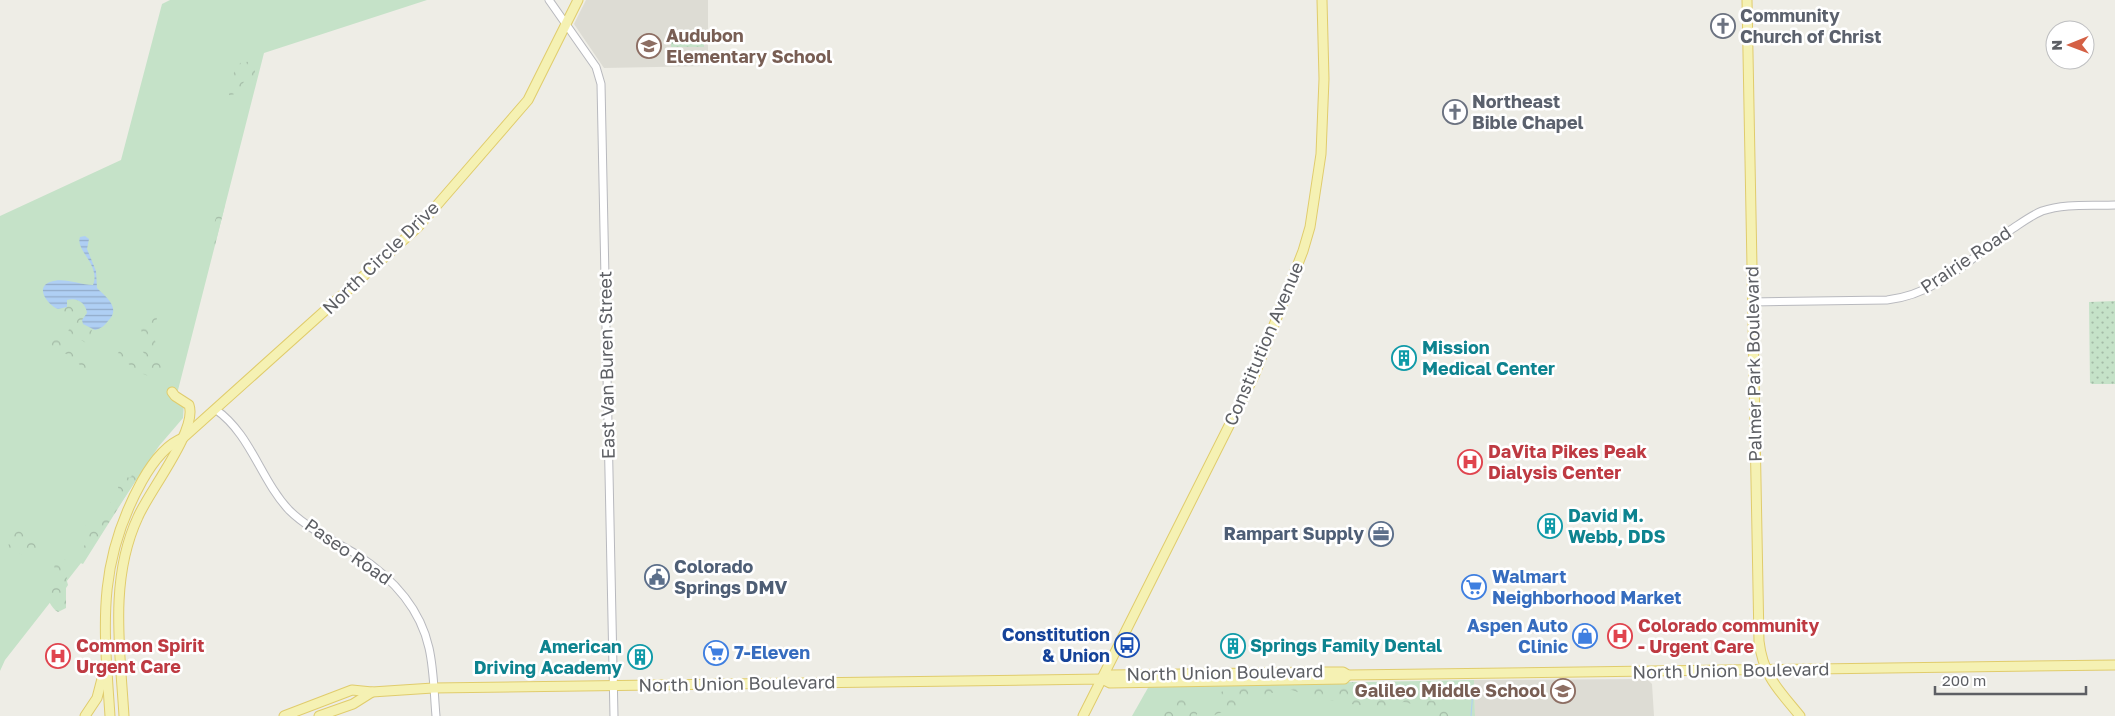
<svg xmlns="http://www.w3.org/2000/svg" width="2115" height="716" viewBox="0 0 2115 716" font-family="'Golos Text',sans-serif">
<style>
.education{fill:#dddcd4}
.green{fill:#c5e2c8}
.forest{fill:url(#forest-crowns)}
.park{fill:url(#park-dots)}
.water{fill:url(#water-rules)}
.lines{fill:none;stroke-linecap:round;stroke-linejoin:round}
.stream{stroke:#afcff4;stroke-width:1}
.minor-casing{stroke:#b8b9be;stroke-width:9}
.major-casing{stroke:#e0cc6c;stroke-width:11}
.minor{stroke:#fff;stroke-width:7}
.major{stroke:#f5f1b3;stroke-width:9}
.labels{text-anchor:middle;stroke-width:5;stroke-linejoin:round;paint-order:stroke}
.worship-label{font-size:18px;font-weight:bold;fill:#5b616d;stroke:#fff;text-anchor:start}
.education-label{font-size:18px;font-weight:bold;fill:#785e54;stroke:#fff;text-anchor:start}
.street-label{font-size:18px;fill:#5d5f64;stroke:#fff}
.culture-label{font-size:18px;font-weight:bold;fill:#0d838f;stroke:#fff;text-anchor:start}
.health-label{font-size:18px;font-weight:bold;fill:#be3a42;stroke:#fff;text-anchor:start}
.service-label{font-size:18px;font-weight:bold;fill:#4e5e75;stroke:#fff;text-anchor:end}
.shop-label{font-size:18px;font-weight:bold;fill:#366cbe;stroke:#fff;text-anchor:start}
.transit-label{font-size:18px;font-weight:bold;fill:#164399;stroke:#fff;text-anchor:end}
</style>
<defs>
<pattern id="forest-crowns" width="20" height="18" patternUnits="userSpaceOnUse" patternTransform="scale(1.25)"><rect width="20" height="18" fill="#c5e2c8"/><path d="M2 6a3 3 0 1 1 6 0M12 15a3 3 0 1 1 6 0" fill="none" stroke="#a3baa6"/></pattern>
<pattern id="park-dots" width="8" height="8" patternUnits="userSpaceOnUse" patternTransform="scale(1.25)"><rect width="8" height="8" fill="#c5e2c8"/><path d="M2 2h.1M6 6h.1" fill="none" stroke="#a3baa6" stroke-width="1.8" stroke-linecap="round"/></pattern>
<pattern id="water-rules" width="6" height="5" patternUnits="userSpaceOnUse" patternTransform="scale(1.25)"><rect width="6" height="5" fill="#afcff4"/><path d="M0 2.5h6" fill="none" stroke="#92abc9"/></pattern>
</defs>
<rect width="100%" height="100%" fill="#eeede6"/>
<!-- education -->
<g class="education">
<polygon points="586,0 708,0 708,66 604,68 574,24"/>
<polygon points="1647,679 1652,684 1654,716 1475,716 1474,680"/>
</g>
<!-- green -->
<g class="green">
<polygon points="170,0 427,0 264,53 176,398 184,402 183,418 159,446 81,563 5,660 0,671 0,216 121,160 162,4"/>
<polygon points="1474,680 1475,716 1132,716 1149,686"/>
</g>
<!-- forest -->
<g class="forest">
<polygon points="252,61 255,66 255,75 250,81 245,80 237,93 229,96 230,79 240,63"/>
<path d="M222 205H225L215 245 210 247 207 245C213 231 214 218 222 205Z"/>
<path d="M72 298C80 301 86 304 87 313L84 316 87 328 92 330 90 338 86 343 68 332 73 318 70 315 56 311 54 307 58 309 67 307V299Z"/>
<path d="M152 311H158L156 324 149 335 155 340C157 354 164 357 160 373L163 377 162 381 143 374 117 356 119 351H124L138 361 143 360 145 355 138 344 142 334 141 329 148 323Z"/>
<path d="M41 335C57 335 73 351 88 357L91 365 85 370 73 358 45 342Z"/>
<path d="M133 471 139 475 83 564 78 562 81 551 88 540 83 539 80 536 85 526C94 523 98 524 104 516L100 512 102 508C112 506 112 498 119 491L117 483 124 474 129 478 132 476 130 473Z"/>
<path d="M16 527 24 528C31 542 32 539 46 544V551C33 562 21 555 8 547L12 533Z"/>
<path d="M58 557 66 560C69 568 65 576 68 585L66 588V608L58 612C52 609 44 595 47 588 49 584 52 581 53 577 55 569 53 564 58 557Z"/>
<polygon points="1374,682 1380,690 1438,702 1455,716 1434,716 1420,706 1404,702 1385,706 1357,705 1308,696 1292,690 1271,693 1212,716 1211,703 1229,684"/>
<polygon points="1195,696 1198,712 1196,716 1154,716 1180,699"/>
</g>
<!-- park -->
<g class="park">
<polygon points="671,37 704,39 704,47 671,47"/>
<polygon points="2115,301 2115,384 2092,384 2090,383 2089,302"/>
</g>
<!-- water -->
<path class="water" d="M85 236 89 239 87 249 96 271 97 288C107 298 121 308 108 321 104 326 102 328 95 330L83 324 82 320 87 313C86 303 77 297 67 300V307L58 309C49 306 34 288 50 282 64 277 79 285 93 285 101 265 75 250 80 237Z"/>
<g class="lines">
<!-- stream -->
<polyline class="stream" points="1471,716 1473,690"/>
<defs>
<g id="minor">
<polyline points="549,0 596,67 601,84 614,716"/>
<path d="M1752 302 1887 300C1936 295 1971 258 2009 231 2020 224 2030 216 2042 211 2065 203 2091 206 2115 205"/>
<path d="M215 409C251 434 260 479 289 510 307 528 334 541 356 554 390 576 420 607 429 648 434 670 434 694 436 716"/>
</g>
<g id="major">
<path d="M1747 0 1759 641C1763 676 1779 690 1800 716"/>
<polyline points="1102,679 1111,675 1318,672 1343,672 1348,675 2115,665"/>
<polyline points="85,716 97,698 104,671"/>
<path d="M110 716C104 626 96 564 142 481 151 465 165 445 183 438L418 227 528 100 578 0"/>
<path d="M124 716C120 649 109 579 138 517 149 491 198 430 189 405L175 396 172 392"/>
<polyline points="284,716 352,690 372,692 433,688 1102,679 1110,683 1344,679 1348,675"/>
<polyline points="319,716 353,704 372,692"/>
<polyline points="1083,716 1254,376 1303,251 1310,227 1321,154 1324,79 1322,0"/>
</g>
</defs>
<!-- minor casing -->
<use href="#minor" class="minor-casing"/>
<!-- major casing -->
<use href="#major" class="major-casing"/>
<!-- minor -->
<use href="#minor" class="minor"/>
<!-- major -->
<use href="#major" class="major"/>
</g>
<!-- icons -->
<defs>
<symbol id="church-ring" viewBox="-11 -11 22 22"><circle r="9.5" fill="#fff" stroke="#6b7280" stroke-width="1.5"/><path d="M-1.2-6h2.4v3.5h3.3v2.4h-3.3V6h-2.4V-.1h-3.3v-2.4h3.3Z" fill="#6b7280"/></symbol>
<symbol id="school-ring" viewBox="-11 -11 22 22"><circle r="9.5" fill="#fff" stroke="#8d6e63" stroke-width="1.5"/><path d="M0-5L7-2L0 1L-7-2ZM-4 1L0 2.5L4 1V4Q0 6-4 4Z" fill="#8d6e63"/></symbol>
<symbol id="building-ring" viewBox="-11 -11 22 22"><circle r="9.5" fill="#fff" stroke="#0f9aa8" stroke-width="1.5"/><path d="M-4-6H4V6H1V3H-1V6H-4ZM-2.5-4.3h1.7v1.8h-1.7ZM.8-4.3h1.7v1.8H.8ZM-2.5-1h1.7V.8h-1.7ZM.8-1h1.7V.8H.8Z" fill="#0f9aa8"/></symbol>
<symbol id="hospital-ring" viewBox="-11 -11 22 22"><circle r="9.5" fill="#fff" stroke="#e0444e" stroke-width="1.5"/><path d="M-5-5h3v3.5h4V-5h3V5h-3V1.5h-4V5h-3Z" fill="#e0444e"/></symbol>
<symbol id="office-ring" viewBox="-11 -11 22 22"><circle r="9.5" fill="#fff" stroke="#5c6f8a" stroke-width="1.5"/><path d="M-6-3h4V-5.5h4V-3h4V5H-6ZM-1-4.5V-3h2v-1.5ZM-6 0V1H6V0Z" fill="#5c6f8a"/></symbol>
<symbol id="civic-ring" viewBox="-11 -11 22 22"><circle r="9.5" fill="#fff" stroke="#5c6f8a" stroke-width="1.5"/><path d="M-.6-6.5H3V-4.5H.6V-3L4-1V1h2V6H-6V1h2V-1L-.6-3ZM-1.2 2.5V6h2.4V2.5Z" fill="#5c6f8a"/></symbol>
<symbol id="supermarket-ring" viewBox="-11 -11 22 22"><circle r="9.5" fill="#fff" stroke="#3f7fe0" stroke-width="1.5"/><path d="M-6-5.5h2.5l.6 2H6L4.5 2H-2.5L-4.4-4H-6ZM-1.5 3.2a1.3 1.3 0 1 0 .1 0ZM3 3.2a1.3 1.3 0 1 0 .1 0Z" fill="#3f7fe0"/></symbol>
<symbol id="shop-ring" viewBox="-11 -11 22 22"><circle r="9.5" fill="#fff" stroke="#3f7fe0" stroke-width="1.5"/><path d="M-5-2.5h2.3a2.7 3.5 0 0 1 5.4 0H5L5.5 6h-11ZM-1.5-2.5h3a1.5 2.3 0 0 0-3 0Z" fill="#3f7fe0"/></symbol>
<symbol id="bus-ring" viewBox="-11 -11 22 22"><circle r="9.5" fill="#fff" stroke="#1a4fb4" stroke-width="1.5"/><path d="M-5-6H5V4H4V6H2V4H-2V6H-4V4H-5ZM-3.5-4V0h7V-4ZM-3.5 1.2v1.5H-2V1.2ZM2 1.2v1.5H3.5V1.2Z" fill="#1a4fb4"/></symbol>
</defs>
<g fill-rule="evenodd">
<use href="#church-ring" x="1709" y="12" width="28" height="28"/>
<use href="#school-ring" x="635" y="32" width="28" height="28"/>
<use href="#church-ring" x="1441" y="98" width="28" height="28"/>
<use href="#building-ring" x="1390" y="344" width="28" height="28"/>
<use href="#hospital-ring" x="1456" y="448" width="28" height="28"/>
<use href="#building-ring" x="1536" y="512" width="28" height="28"/>
<use href="#office-ring" x="1367" y="520" width="28" height="28"/>
<use href="#civic-ring" x="643" y="563" width="28" height="28"/>
<use href="#supermarket-ring" x="1460" y="573" width="28" height="28"/>
<use href="#shop-ring" x="1571" y="622" width="28" height="28"/>
<use href="#hospital-ring" x="1606" y="622" width="28" height="28"/>
<use href="#bus-ring" x="1113" y="631" width="28" height="28"/>
<use href="#building-ring" x="1219" y="632" width="28" height="28"/>
<use href="#supermarket-ring" x="702" y="639" width="28" height="28"/>
<use href="#hospital-ring" x="44" y="642" width="28" height="28"/>
<use href="#building-ring" x="626" y="643" width="28" height="28"/>
<use href="#school-ring" x="1549" y="677" width="28" height="28"/>
</g>
<g class="labels">
<!-- worship labels -->
<g class="worship-label">
<text x="1740" y="22">Community<tspan x="1740" dy="21">Church of Christ</tspan></text>
<text x="1472" y="108">Northeast<tspan x="1472" dy="21">Bible Chapel</tspan></text>
</g>
<!-- education labels -->
<g class="education-label">
<text x="666" y="42">Audubon<tspan x="666" dy="21">Elementary School</tspan></text>
<text x="1546" y="697" text-anchor="end">Galileo Middle School</text>
</g>
<!-- street labels -->
<g class="street-label">
<text transform="translate(381 258) rotate(-44)" y="6">North Circle Drive</text>
<text transform="translate(1966 260) rotate(-34)" y="6">Prairie Road</text>
<text transform="translate(1264 344) rotate(-67)" y="6">Constitution Avenue</text>
<text transform="translate(1754 364) rotate(-91)" y="6">Palmer Park Boulevard</text>
<text transform="translate(607 365) rotate(-91)" y="6">East Van Buren Street</text>
<text transform="translate(348 552) rotate(35)" y="6">Paseo Road</text>
<text transform="translate(1731 671) rotate(-1)" y="6">North Union Boulevard</text>
<text transform="translate(1225 673) rotate(-1)" y="6">North Union Boulevard</text>
<text transform="translate(737 684) rotate(-1)" y="6">North Union Boulevard</text>
</g>
<!-- culture labels -->
<g class="culture-label">
<text x="1422" y="354">Mission<tspan x="1422" dy="21">Medical Center</tspan></text>
<text x="1568" y="522">David M.<tspan x="1568" dy="21">Webb, DDS</tspan></text>
<text x="1250" y="652">Springs Family Dental</text>
<text x="622" y="653" text-anchor="end">American<tspan x="622" dy="21">Driving Academy</tspan></text>
</g>
<!-- health labels -->
<g class="health-label">
<text x="1488" y="458">DaVita Pikes Peak<tspan x="1488" dy="21">Dialysis Center</tspan></text>
<text x="1638" y="632">Colorado community<tspan x="1638" dy="21">- Urgent Care</tspan></text>
<text x="76" y="652">Common Spirit<tspan x="76" dy="21">Urgent Care</tspan></text>
</g>
<!-- service labels -->
<g class="service-label">
<text x="1364" y="540">Rampart Supply</text>
<text x="674" y="573" text-anchor="start">Colorado<tspan x="674" dy="21">Springs DMV</tspan></text>
</g>
<!-- shop labels -->
<g class="shop-label">
<text x="1492" y="583">Walmart<tspan x="1492" dy="21">Neighborhood Market</tspan></text>
<text x="1568" y="632" text-anchor="end">Aspen Auto<tspan x="1568" dy="21">Clinic</tspan></text>
<text x="734" y="659">7-Eleven</text>
</g>
<!-- transit labels -->
<g class="transit-label">
<text x="1110" y="641">Constitution<tspan x="1110" dy="21">&amp; Union</tspan></text>
</g>
</g>
<!-- north arrow -->
<g transform="translate(2070 45) rotate(269)"><circle r="24" fill="#ffffff" stroke="#bebfc1"/>
<path d="M0-4L9 19L0 12L-9 19Z" fill="#d46045"/>
<text y="-8" font-size="14" font-weight="bold" text-anchor="middle" fill="#5d5f64">N</text>
</g>
<!-- scale -->
<path d="M1935 686v8h151v-8" fill="none" stroke="#5d5f64" stroke-width="2.5"/>
<text x="1942" y="686" font-size="15" fill="#5d5f64" stroke="#ffffff" stroke-width="4" paint-order="stroke">200 m</text>
</svg>
